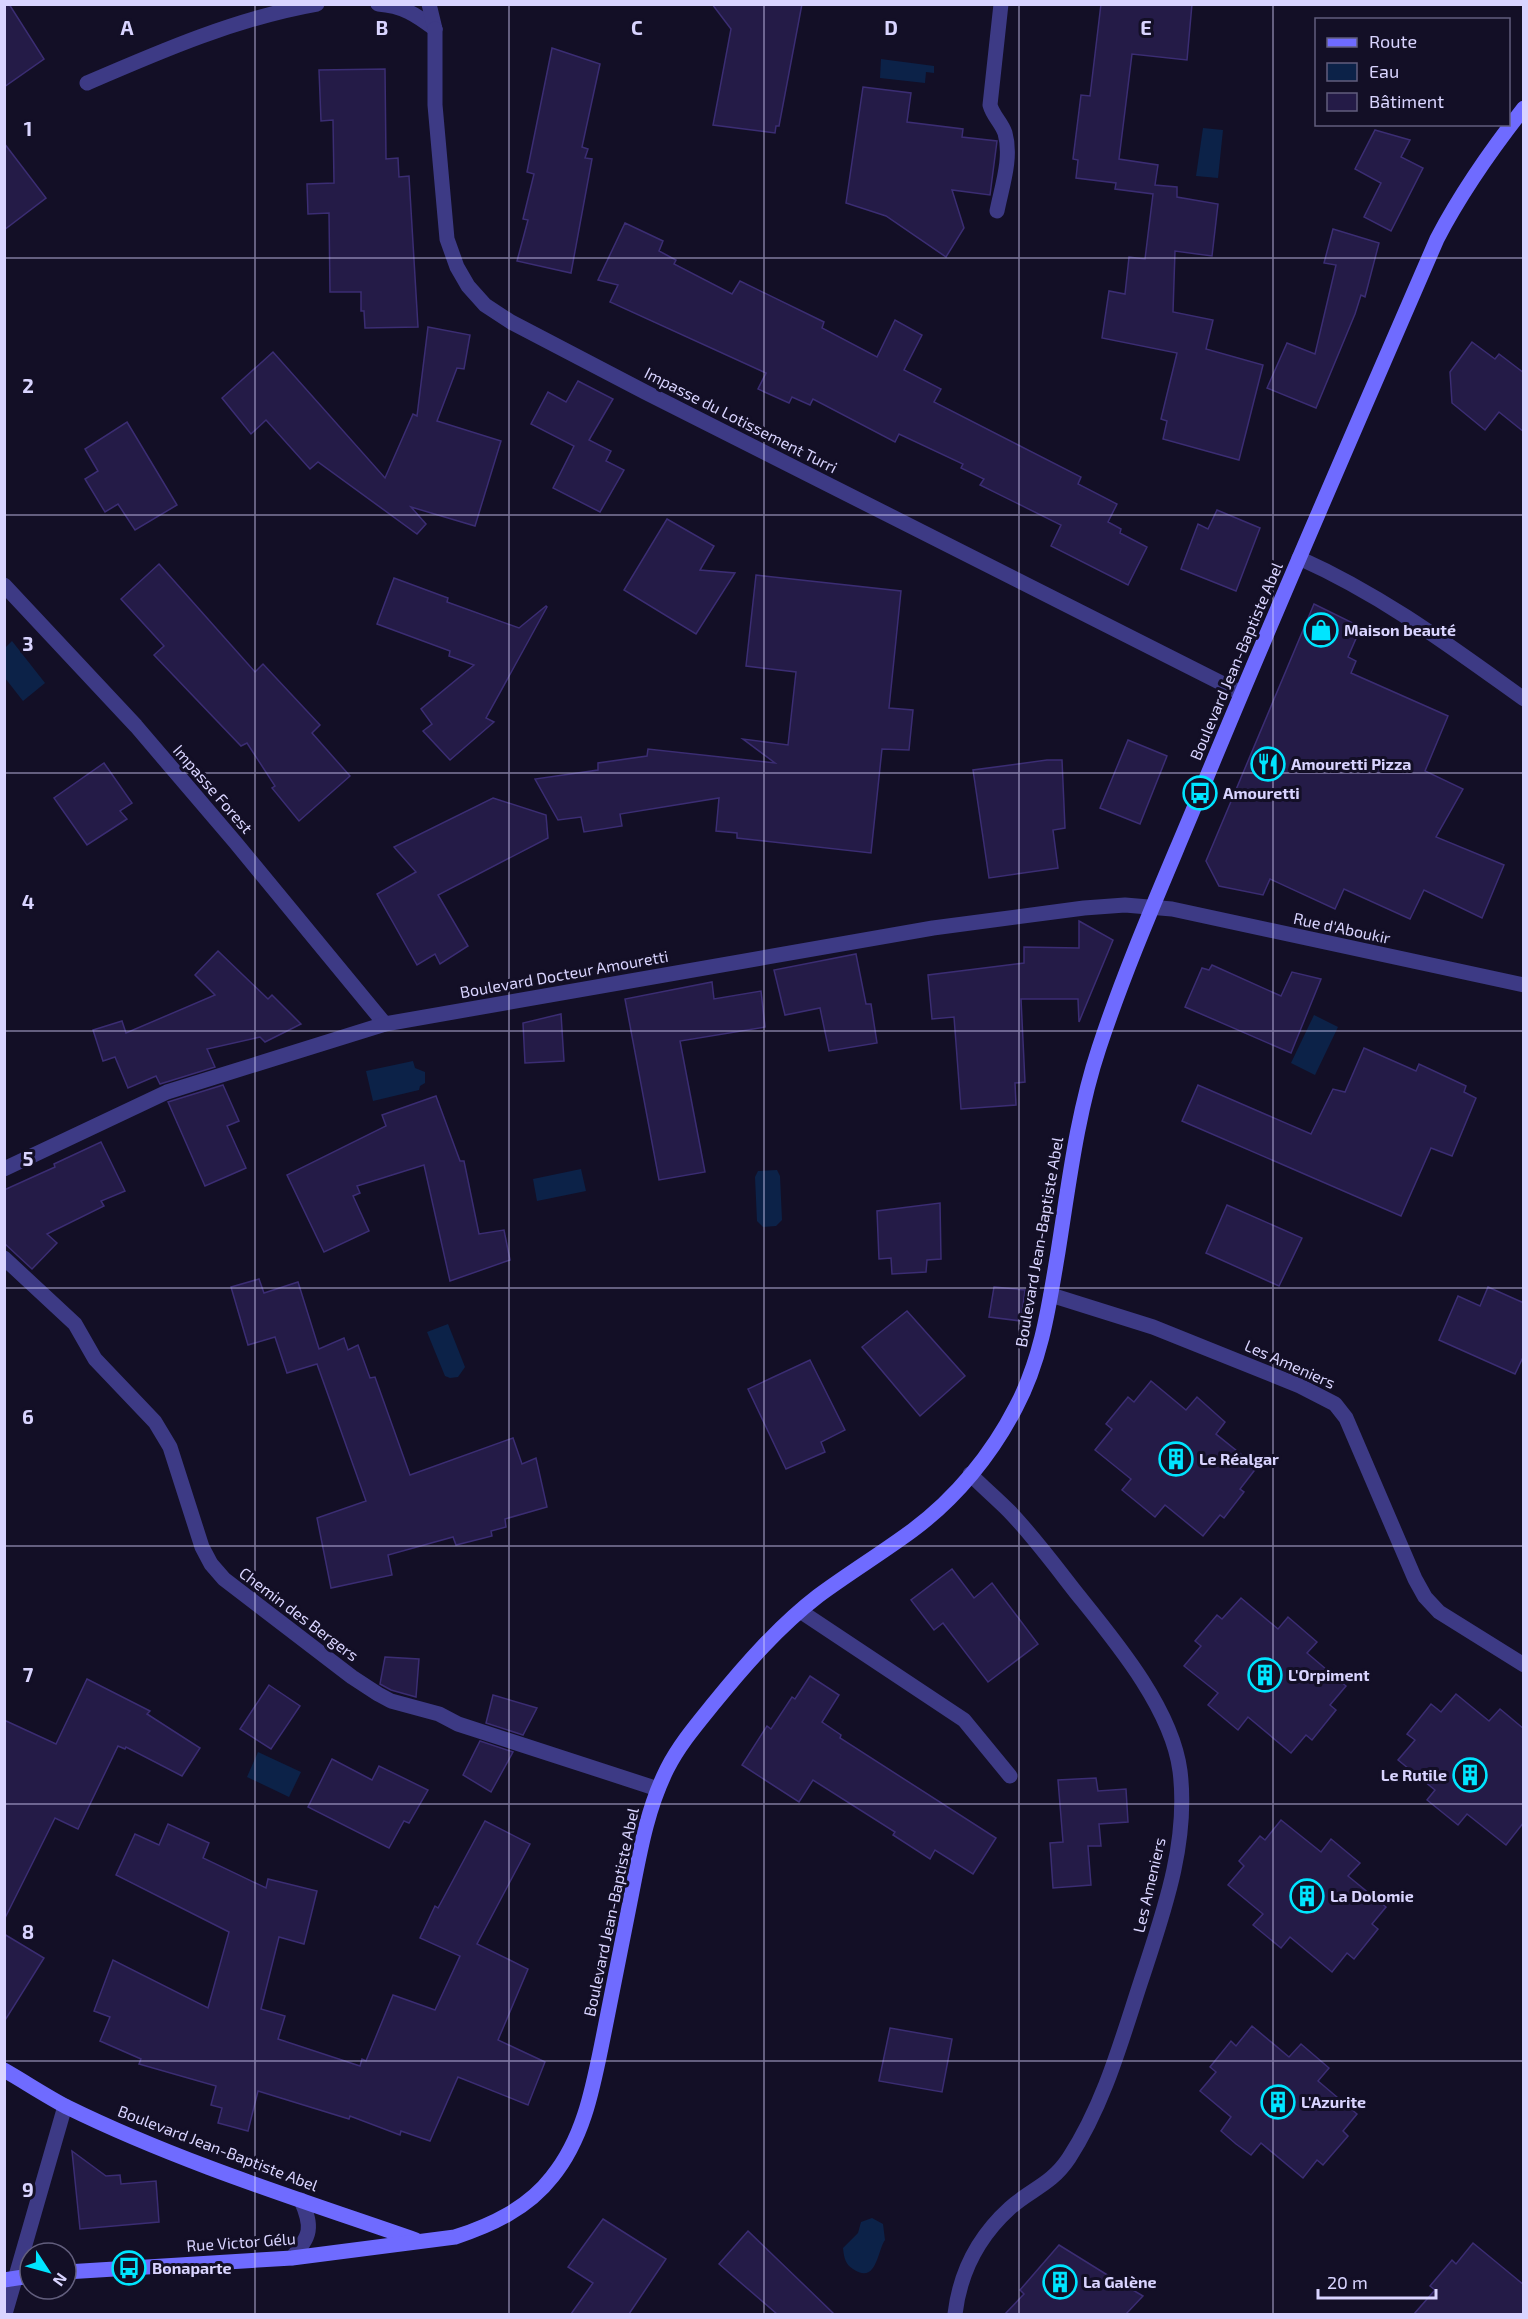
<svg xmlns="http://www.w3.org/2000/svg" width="1528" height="2319" viewBox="0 0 1528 2319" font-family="'Exo 2',sans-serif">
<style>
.water{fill:#0c2248}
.building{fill:#241b47;stroke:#3b2d73;stroke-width:1.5}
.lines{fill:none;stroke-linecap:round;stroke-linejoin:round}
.lane{stroke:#3d3a85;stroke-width:15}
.street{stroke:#3d3a85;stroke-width:15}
.secondary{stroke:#6f6bff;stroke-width:15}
.grid{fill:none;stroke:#d9d4ff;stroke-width:1.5;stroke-opacity:0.55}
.labels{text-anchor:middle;stroke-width:6;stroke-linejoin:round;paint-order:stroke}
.street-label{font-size:16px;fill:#d9d4ff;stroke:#130f26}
.poi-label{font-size:16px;font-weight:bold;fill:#d9d4ff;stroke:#130f26;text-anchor:start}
.grid-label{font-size:20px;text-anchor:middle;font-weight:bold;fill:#d9d4ff;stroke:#130f26;stroke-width:6;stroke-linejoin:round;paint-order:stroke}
</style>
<rect width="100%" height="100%" fill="#130f26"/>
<!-- water -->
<g class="water">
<polygon points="881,59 934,66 934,73 926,72 925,83 880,78"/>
<polygon points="1203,128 1223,130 1218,178 1196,176"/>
<polygon points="12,641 45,683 23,701 5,678 5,648"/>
<polygon points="1314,1015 1338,1027 1315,1075 1291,1063"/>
<polygon points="413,1061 415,1068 425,1072 425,1083 420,1086 419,1090 373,1101 366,1071"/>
<polygon points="581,1169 586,1191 537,1201 533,1179"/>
<polygon points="777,1170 780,1176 782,1220 776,1226 763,1227 757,1221 755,1177 758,1171"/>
<polygon points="448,1324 465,1367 458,1377 450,1378 445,1376 427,1332"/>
<polygon points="258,1752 301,1772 289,1797 247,1777"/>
<path d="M872 2218 883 2224 885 2240C877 2251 877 2285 853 2269 845 2264 844 2257 843 2248L858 2233 861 2222Z"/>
</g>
<!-- building -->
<g class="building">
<polygon points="4,4 9,4 44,59 4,87"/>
<polygon points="712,4 802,4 779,126 776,126 775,133 713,125 731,29"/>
<polygon points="1101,4 1192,4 1187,60 1132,54 1119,159 1158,165 1155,185 1177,187 1177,197 1218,204 1212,256 1175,251 1173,312 1213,320 1206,349 1263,365 1239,460 1163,439 1167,421 1161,419 1177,353 1102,338 1109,291 1125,294 1129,257 1145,259 1153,194 1115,189 1116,183 1076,178 1078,160 1073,159 1081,95 1090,96"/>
<polygon points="552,48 600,64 582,147 588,149 585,158 592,159 571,273 517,261 528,220 523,219 534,174 527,172"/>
<polygon points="385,69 386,159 398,158 399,177 409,176 418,327 365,328 364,311 361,311 361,292 330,292 329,213 308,214 307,184 334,183 333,120 321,121 319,70"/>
<polygon points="863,87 911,93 907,122 963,129 962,137 997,141 990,195 952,190 964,228 946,257 886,216 846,203"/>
<polygon points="1375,130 1410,140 1401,157 1423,168 1391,231 1364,217 1381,183 1355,169"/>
<polygon points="4,143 46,198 4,230"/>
<polygon points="625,223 663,241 659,251 676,260 674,264 732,294 740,281 824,322 822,328 877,357 895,320 922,335 904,370 941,389 934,402 1081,477 1078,484 1117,504 1108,522 1121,529 1120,533 1147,547 1128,585 1051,546 1061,525 980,485 984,479 961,468 963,464 899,434 895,442 813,399 810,405 792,397 789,403 758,389 766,373 610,302 618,285 598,280"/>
<polygon points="1333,229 1379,243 1365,297 1361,295 1355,314 1316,408 1267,388 1287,343 1315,354 1336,265 1324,263"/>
<polygon points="428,327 470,335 464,369 457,368 437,421 501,441 475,526 411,507 426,524 417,534 318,462 310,469 266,420 251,434 222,398 273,352 385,478 413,414 417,416"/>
<polygon points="1472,342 1495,359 1499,354 1524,373 1524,432 1499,412 1485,430 1452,403 1450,372"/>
<polygon points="578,381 613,399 589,440 611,451 606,461 624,470 600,512 553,488 574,446 531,424 548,392 566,402"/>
<polygon points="127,422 177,505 135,530 118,504 105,512 85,479 98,471 85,449"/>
<polygon points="1217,510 1260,528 1236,591 1181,569 1198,524 1208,529"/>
<polygon points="667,519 714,546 700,570 735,573 696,634 624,590"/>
<polygon points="159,564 255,672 263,664 320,725 312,733 350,776 299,821 272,788 275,786 247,743 241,746 154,655 164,646 121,599"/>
<polygon points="756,575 901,591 889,708 913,710 909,750 882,749 871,853 737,838 737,833 716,831 719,798 620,814 622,826 584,832 581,817 558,820 535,779 598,770 598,763 647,756 648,749 775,763 743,739 788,745 796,672 746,666"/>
<polygon points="394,578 448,598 447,602 519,628 546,606 547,607 486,718 494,722 450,760 423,731 432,724 421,709 474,665 449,656 450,651 377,624"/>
<polygon points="1314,604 1361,627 1348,657 1356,661 1351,673 1448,716 1425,771 1463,789 1436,837 1504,865 1482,918 1424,890 1410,919 1344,889 1335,909 1270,879 1263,895 1219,886 1206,861"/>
<polygon points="1128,740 1167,756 1140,824 1100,808"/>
<polygon points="1047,760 1062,760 1065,828 1053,830 1058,868 989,878 973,770"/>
<polygon points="104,763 132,803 120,811 127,819 87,845 54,798"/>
<polygon points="493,798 546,815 548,838 438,895 468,946 440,964 435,954 417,965 377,894 416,872 394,847"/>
<polygon points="1079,921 1113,940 1079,1022 1078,999 1021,999 1025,1082 1015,1083 1016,1105 961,1109 954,1017 932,1019 928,975 1024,963 1024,947 1079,948"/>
<polygon points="218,951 268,999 272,995 301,1024 265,1042 260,1037 207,1049 215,1067 160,1084 156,1076 128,1088 115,1057 103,1061 93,1030 122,1021 126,1033 215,995 195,975"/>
<polygon points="856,954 866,1004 871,1004 877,1043 829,1051 820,1008 785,1015 774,970"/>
<polygon points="1212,965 1281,996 1292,972 1321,979 1291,1053 1185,1007 1202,968 1209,970"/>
<polygon points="712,982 714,999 761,991 765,1027 680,1041 705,1172 659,1180 625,999"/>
<polygon points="561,1014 564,1061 525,1063 523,1023"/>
<polygon points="1364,1048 1416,1071 1419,1064 1466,1086 1464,1092 1476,1098 1452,1156 1431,1148 1401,1216 1182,1121 1198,1085 1311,1134 1333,1089 1345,1092"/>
<polygon points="223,1085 239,1121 227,1126 246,1168 205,1186 168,1102"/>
<polygon points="436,1096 460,1161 464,1161 479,1234 504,1230 510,1260 450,1281 424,1165 357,1186 360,1193 353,1196 369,1231 324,1252 287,1175 386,1126 382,1115"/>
<polygon points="101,1142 125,1191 101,1201 104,1206 47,1234 57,1243 32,1269 4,1243 4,1190 55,1167 54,1164"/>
<polygon points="940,1203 941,1259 927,1260 926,1272 892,1274 891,1258 879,1259 877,1211"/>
<polygon points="1227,1205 1302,1238 1279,1286 1206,1253"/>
<polygon points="259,1279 264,1293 298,1282 319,1349 344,1338 348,1350 358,1345 370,1378 375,1377 410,1475 513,1438 522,1464 536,1458 547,1507 505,1519 506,1527 491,1531 492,1536 456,1545 453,1537 388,1555 392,1575 331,1588 317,1518 366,1501 317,1364 287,1373 275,1337 248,1345 231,1287"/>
<polygon points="994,1287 1025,1290 1021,1321 989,1317"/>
<polygon points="1488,1287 1524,1303 1524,1355 1515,1374 1439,1340 1458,1296 1480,1306"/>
<polygon points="907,1311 965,1376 920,1416 862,1347"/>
<polygon points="810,1360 845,1430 821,1442 825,1452 786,1469 748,1389"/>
<polygon points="1151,1381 1186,1410 1197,1397 1225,1422 1216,1434 1257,1467 1240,1489 1244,1492 1224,1518 1220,1515 1203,1536 1165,1505 1155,1517 1122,1490 1131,1479 1095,1450 1112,1429 1106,1424 1128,1397 1134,1402"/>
<polygon points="952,1569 974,1598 992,1583 1038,1644 988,1682 943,1623 934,1630 911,1600"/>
<polygon points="1241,1598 1278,1629 1288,1617 1317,1642 1307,1653 1346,1686 1330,1705 1336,1710 1312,1740 1306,1735 1291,1753 1248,1717 1238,1730 1208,1705 1218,1693 1184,1666 1201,1646 1195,1641 1217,1615 1222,1619"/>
<polygon points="385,1657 419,1659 416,1697 391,1690 380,1684"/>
<polygon points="810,1676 839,1695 822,1722 841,1735 840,1738 996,1838 973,1874 935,1850 930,1859 893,1835 895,1832 813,1780 799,1802 742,1765 767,1726 771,1729 792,1697 795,1699"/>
<polygon points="87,1679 150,1711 147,1714 200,1748 182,1776 126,1747 125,1749 118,1746 78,1829 55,1818 4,1920 4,1720 56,1744"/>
<polygon points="269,1685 300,1706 271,1749 240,1729"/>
<polygon points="1456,1694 1489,1721 1500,1709 1524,1729 1524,1822 1506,1845 1467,1814 1458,1825 1427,1800 1435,1790 1398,1760 1415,1740 1407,1734 1431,1704 1441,1712"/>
<polygon points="493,1695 537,1708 523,1735 486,1723"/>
<polygon points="480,1741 513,1752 491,1792 463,1775"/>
<polygon points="332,1759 372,1780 379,1766 428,1790 409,1823 404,1821 389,1848 308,1807"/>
<polygon points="1096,1778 1098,1791 1126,1789 1128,1822 1099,1824 1101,1846 1088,1846 1091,1885 1053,1888 1050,1843 1063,1842 1058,1780"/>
<polygon points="1281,1820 1321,1852 1331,1839 1360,1863 1348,1876 1386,1907 1372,1924 1378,1929 1354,1959 1347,1953 1332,1972 1290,1937 1281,1948 1253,1925 1263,1914 1228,1885 1244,1866 1239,1861 1260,1836 1265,1840"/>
<polygon points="485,1821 530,1844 477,1944 528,1969 498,2040 545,2062 528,2105 458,2077 430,2141 401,2131 400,2135 350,2116 349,2119 258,2091 248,2131 218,2123 222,2108 211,2105 216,2086 139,2064 141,2059 100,2041 110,2017 94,2011 113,1960 208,2008 229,1932 116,1875 135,1834 159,1845 168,1824 209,1843 203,1858 266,1888 268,1879 317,1891 304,1944 279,1937 261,2009 285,2016 278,2039 360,2066 362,2059 366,2061 393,1995 435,2010 460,1956 420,1938 435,1906 438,1908"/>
<polygon points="4,1934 44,1958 4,2022"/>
<polygon points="1252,2026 1289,2057 1301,2044 1329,2068 1318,2081 1357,2114 1343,2131 1348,2136 1323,2165 1317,2160 1303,2178 1261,2143 1251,2155 1236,2144 1221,2131 1231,2117 1200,2091 1216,2072 1210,2067 1231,2041 1236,2046"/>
<polygon points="890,2028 952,2039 942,2092 879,2081"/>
<polygon points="72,2151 106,2176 120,2175 121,2184 156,2181 159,2222 80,2229"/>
<polygon points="603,2219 666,2259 629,2314 571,2314 593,2283 568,2267"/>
<polygon points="748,2231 802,2283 834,2314 777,2314 719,2264"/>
<polygon points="1473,2243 1524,2285 1524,2314 1414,2314 1435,2290 1430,2286 1452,2260 1456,2264"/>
<polygon points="1059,2245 1109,2276 1143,2296 1126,2314 1005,2314 1024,2294 1020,2290"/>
</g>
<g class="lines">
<!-- lane -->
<g class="lane">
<path d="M378 4C403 6 415 14 435 29"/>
<polyline points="429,4 435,29"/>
<path d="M87 83C161 51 237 18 317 4"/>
<polyline points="1051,1295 1153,1327 1300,1386 1335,1404 1346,1418 1415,1579 1425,1597 1439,1612 1524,1665"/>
<polyline points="800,1611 964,1720 1010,1776"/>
<path d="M955 2314C960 2272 978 2237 1010 2208 1031 2189 1051 2185 1069 2158 1104 2104 1121 2042 1141 1981 1163 1914 1189 1843 1180 1771 1172 1709 1116 1642 1078 1595 1056 1567 1034 1537 1009 1511 997 1499 983 1487 970 1474"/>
</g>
<!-- street -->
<g class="street">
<polyline points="435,29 435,105 447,239 457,267 468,286 485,305 511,322 645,392 1241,693"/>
<path d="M997 211C1002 186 1012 158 1005 133 1001 122 993 116 990 105L1001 4"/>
<path d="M1299 558C1382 595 1450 646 1524 699"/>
<polyline points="4,585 136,726 235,842 385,1024"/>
<polyline points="4,1169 167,1092 385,1024 933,928 1084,908 1125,905 1172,909 1524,985"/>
<polyline points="4,1258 75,1324 95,1359 155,1422 170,1447 202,1547 211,1564 224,1579 352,1677 378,1694 391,1701 439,1714 458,1724 658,1789"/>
<path d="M292 2258C311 2235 313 2228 301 2200"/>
<polyline points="5,2314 65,2106"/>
</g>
<!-- secondary -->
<g class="secondary">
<path d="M4 2070C25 2082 46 2096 67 2107 179 2162 298 2199 416 2240"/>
<path d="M66 2272 292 2258 455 2237C492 2225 528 2208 552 2177 584 2138 593 2087 603 2038 612 1993 621 1947 630 1902 639 1857 646 1811 667 1769 679 1745 697 1724 714 1703 745 1665 779 1626 818 1596 849 1573 882 1553 913 1530 956 1498 992 1454 1016 1407 1042 1358 1049 1305 1058 1252 1069 1183 1077 1114 1099 1048 1128 960 1166 876 1201 791 1277 606 1358 422 1437 239 1462 191 1491 150 1524 108"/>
<polyline points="4,2280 30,2276"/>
</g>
</g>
<!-- grid -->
<path class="grid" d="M255 4V2314M509 4V2314M764 4V2314M1019 4V2314M1273 4V2314M4 258H1524M4 515H1524M4 773H1524M4 1031H1524M4 1288H1524M4 1546H1524M4 1804H1524M4 2061H1524"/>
<!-- icons -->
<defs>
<symbol id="shop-ring" viewBox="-11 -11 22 22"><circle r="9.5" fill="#130f26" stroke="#00e5ff" stroke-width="1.5"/><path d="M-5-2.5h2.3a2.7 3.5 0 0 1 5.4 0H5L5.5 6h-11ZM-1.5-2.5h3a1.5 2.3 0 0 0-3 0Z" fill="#00e5ff"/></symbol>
<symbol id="restaurant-ring" viewBox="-11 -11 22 22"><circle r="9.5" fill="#130f26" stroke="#00e5ff" stroke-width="1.5"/><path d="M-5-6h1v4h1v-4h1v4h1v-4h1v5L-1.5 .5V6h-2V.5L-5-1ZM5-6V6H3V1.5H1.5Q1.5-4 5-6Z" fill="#00e5ff"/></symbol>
<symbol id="bus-ring" viewBox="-11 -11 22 22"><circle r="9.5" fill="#130f26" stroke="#00e5ff" stroke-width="1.5"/><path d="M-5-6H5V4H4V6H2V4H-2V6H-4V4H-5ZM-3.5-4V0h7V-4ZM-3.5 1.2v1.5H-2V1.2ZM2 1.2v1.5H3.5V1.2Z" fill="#00e5ff"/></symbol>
<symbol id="building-ring" viewBox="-11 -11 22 22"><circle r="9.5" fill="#130f26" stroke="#00e5ff" stroke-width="1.5"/><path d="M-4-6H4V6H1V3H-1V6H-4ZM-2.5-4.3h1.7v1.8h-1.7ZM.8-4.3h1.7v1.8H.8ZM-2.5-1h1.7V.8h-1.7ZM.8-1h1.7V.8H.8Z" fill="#00e5ff"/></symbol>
</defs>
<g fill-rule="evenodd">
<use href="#shop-ring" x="1302" y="611" width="38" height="38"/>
<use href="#restaurant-ring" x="1249" y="745" width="38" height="38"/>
<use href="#bus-ring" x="1181" y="774" width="38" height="38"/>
<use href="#building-ring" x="1157" y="1440" width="38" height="38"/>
<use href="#building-ring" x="1246" y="1656" width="38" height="38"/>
<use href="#building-ring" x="1451" y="1756" width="38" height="38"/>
<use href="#building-ring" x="1288" y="1877" width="38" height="38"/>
<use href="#building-ring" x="1259" y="2083" width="38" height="38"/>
<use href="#bus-ring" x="110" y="2249" width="38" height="38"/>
<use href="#building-ring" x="1041" y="2263" width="38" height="38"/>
</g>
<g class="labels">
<!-- street labels -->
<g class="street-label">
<text transform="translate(741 420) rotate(27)" y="6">Impasse du Lotissement Turri</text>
<text transform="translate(1236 661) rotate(-67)" y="6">Boulevard Jean-Baptiste Abel</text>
<text transform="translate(213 789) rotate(49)" y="6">Impasse Forest</text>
<text transform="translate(1342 928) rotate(12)" y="6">Rue d'Aboukir</text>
<text transform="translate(564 974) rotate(-10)" y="6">Boulevard Docteur Amouretti</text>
<text transform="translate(1039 1242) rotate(-80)" y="6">Boulevard Jean-Baptiste Abel</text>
<text transform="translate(1290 1364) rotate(24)" y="6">Les Ameniers</text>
<text transform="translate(299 1614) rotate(37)" y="6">Chemin des Bergers</text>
<text transform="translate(1149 1885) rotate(-77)" y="6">Les Ameniers</text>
<text transform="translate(611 1912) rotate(-78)" y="6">Boulevard Jean-Baptiste Abel</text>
<text transform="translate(218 2148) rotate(21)" y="6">Boulevard Jean-Baptiste Abel</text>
<text transform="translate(241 2242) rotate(-4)" y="6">Rue Victor Gélu</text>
</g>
<!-- poi labels -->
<g class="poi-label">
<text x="1344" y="636">Maison beauté</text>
<text x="1291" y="770">Amouretti Pizza</text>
<text x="1223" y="799">Amouretti</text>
<text x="1199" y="1465">Le Réalgar</text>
<text x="1288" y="1681">L'Orpiment</text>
<text x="1447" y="1781" text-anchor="end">Le Rutile</text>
<text x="1330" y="1902">La Dolomie</text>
<text x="1301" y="2108">L'Azurite</text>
<text x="152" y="2274">Bonaparte</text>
<text x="1083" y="2288">La Galène</text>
</g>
</g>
<g class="grid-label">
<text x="127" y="35">A</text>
<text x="382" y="35">B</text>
<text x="637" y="35">C</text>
<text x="891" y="35">D</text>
<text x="1146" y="35">E</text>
<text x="28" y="136">1</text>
<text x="28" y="393">2</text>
<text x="28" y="651">3</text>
<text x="28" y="909">4</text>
<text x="28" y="1166">5</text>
<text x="28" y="1424">6</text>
<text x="28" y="1682">7</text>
<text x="28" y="1939">8</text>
<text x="28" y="2197">9</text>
</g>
<!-- border -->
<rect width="1528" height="2319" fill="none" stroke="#d9d4ff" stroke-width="12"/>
<!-- legend -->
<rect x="1315" y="18" width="195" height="108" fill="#130f26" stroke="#625e7d" stroke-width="1.5"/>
<rect x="1327" y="38" width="30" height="9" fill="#6f6bff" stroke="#625e7d" stroke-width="1.5"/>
<text x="1369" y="48" font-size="18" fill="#d9d4ff">Route</text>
<rect x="1327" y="63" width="30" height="18" fill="#0c2248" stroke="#625e7d" stroke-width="1.5"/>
<text x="1369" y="78" font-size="18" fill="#d9d4ff">Eau</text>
<rect x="1327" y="93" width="30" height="18" fill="#241b47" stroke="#625e7d" stroke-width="1.5"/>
<text x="1369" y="108" font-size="18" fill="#d9d4ff">Bâtiment</text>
<!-- north arrow -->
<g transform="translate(48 2271) rotate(126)"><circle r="28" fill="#130f26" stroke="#625e7d" stroke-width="1.5"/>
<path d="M0-4.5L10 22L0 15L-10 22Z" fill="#00e5ff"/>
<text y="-9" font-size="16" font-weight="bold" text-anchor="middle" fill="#d9d4ff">N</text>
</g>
<!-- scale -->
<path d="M1318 2289v9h118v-9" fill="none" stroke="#d9d4ff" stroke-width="3"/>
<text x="1327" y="2289" font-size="18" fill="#d9d4ff" stroke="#130f26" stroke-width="4.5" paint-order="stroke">20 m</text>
</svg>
